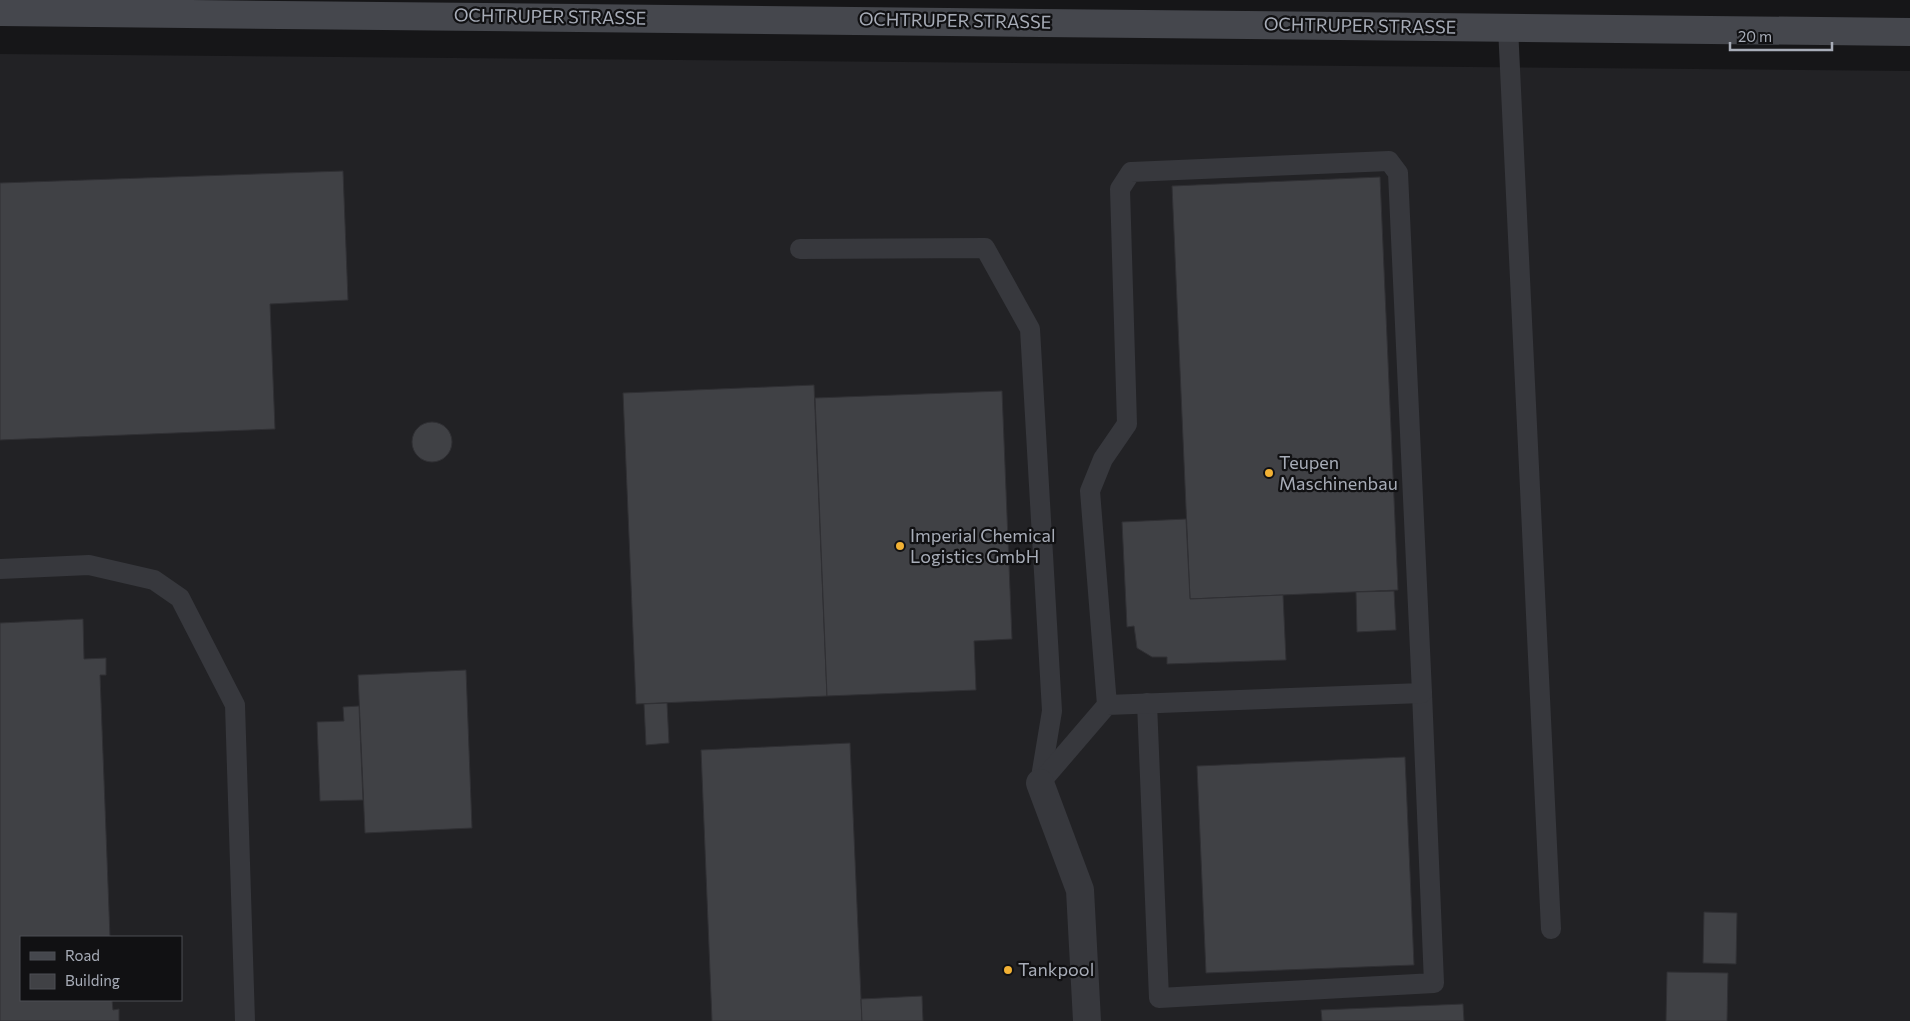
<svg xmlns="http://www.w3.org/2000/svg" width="1910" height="1021" viewBox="0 0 1910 1021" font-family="Commissioner,sans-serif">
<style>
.built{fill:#222225;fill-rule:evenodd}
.building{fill:#404145;stroke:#303034}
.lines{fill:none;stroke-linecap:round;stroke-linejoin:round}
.service{stroke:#37383d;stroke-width:20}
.minor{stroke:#37383d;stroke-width:28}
.secondary{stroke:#45474d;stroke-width:28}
.poi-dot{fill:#f2b134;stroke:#111113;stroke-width:2}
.labels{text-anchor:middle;stroke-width:4.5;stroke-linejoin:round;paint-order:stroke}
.street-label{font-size:18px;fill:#a8adb8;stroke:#111113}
.poi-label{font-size:18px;fill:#a8adb8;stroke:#111113;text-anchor:start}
</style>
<rect width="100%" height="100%" fill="#161618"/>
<!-- built -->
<path class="built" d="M0 54 1910 71V1021H0ZM21 937H181V1000H21Z"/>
<!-- building -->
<g class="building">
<polygon points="343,171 348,300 270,304 275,429 0,440 0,183"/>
<polygon points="1380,177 1398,590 1190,599 1172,186"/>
<polygon points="814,385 827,696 636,704 623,393"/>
<polygon points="1002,391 1012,639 974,641 976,690 827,696 815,398"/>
<circle cx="432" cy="442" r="20"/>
<polygon points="1186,519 1190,599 1283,595 1286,660 1167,664 1167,657 1152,657 1137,648 1134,626 1127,627 1122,522"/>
<polygon points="1394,591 1396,630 1357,632 1356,592"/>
<polygon points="83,619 84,659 106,658 106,675 100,675 110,937 21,937 21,1000 112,1000 113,1010 119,1009 119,1021 0,1021 0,623"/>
<polygon points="466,670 472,828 365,833 358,675"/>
<polygon points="667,703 669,743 646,745 644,704"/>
<polygon points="359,706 363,800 320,801 317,722 344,721 343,707"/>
<polygon points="850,743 862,1021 712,1021 701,750"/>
<polygon points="1405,757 1414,965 1206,973 1197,766"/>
<polygon points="1704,912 1737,913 1736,964 1703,963"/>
<polygon points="1667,972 1728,973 1727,1021 1666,1021"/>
<polygon points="922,996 923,1021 862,1021 861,999"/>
<polygon points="1463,1004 1464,1021 1322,1021 1321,1010"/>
</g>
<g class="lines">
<!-- service -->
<g class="service">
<polyline points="1508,27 1551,929"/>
<polyline points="800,249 985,248 1030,329 1052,711 1040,783"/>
<polyline points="0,569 89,565 154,580 180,598 235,705 245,1021"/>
<polyline points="1147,703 1159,998 1434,983 1422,693"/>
<polyline points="1040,783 1107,705 1090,491 1103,459 1127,424 1120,189 1131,172 1389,161 1398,173 1422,693 1107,705"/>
</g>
<!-- minor -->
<polyline class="minor" points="1040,783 1080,890 1087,1021"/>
<!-- secondary -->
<polyline class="secondary" points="0,12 1910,32"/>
</g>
<!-- markers -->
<g class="poi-dot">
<circle cx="1269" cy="473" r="5"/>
<circle cx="900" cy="546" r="5"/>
<circle cx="1008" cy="970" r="5"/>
</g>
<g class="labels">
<!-- street labels -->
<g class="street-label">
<text transform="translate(550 17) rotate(1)" y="6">OCHTRUPER STRASSE</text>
<text transform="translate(955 21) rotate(1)" y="6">OCHTRUPER STRASSE</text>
<text transform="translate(1360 26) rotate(1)" y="6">OCHTRUPER STRASSE</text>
</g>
<!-- poi labels -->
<g class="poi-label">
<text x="1279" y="469">Teupen<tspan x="1279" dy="21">Maschinenbau</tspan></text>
<text x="910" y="542">Imperial Chemical<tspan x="910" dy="21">Logistics GmbH</tspan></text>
<text x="1018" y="976">Tankpool</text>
</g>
</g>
<!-- legend -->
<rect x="20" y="936" width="162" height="65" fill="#111113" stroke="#4d4f55"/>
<rect x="30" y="952" width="25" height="8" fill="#45474d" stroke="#4d4f55"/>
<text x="65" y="961" font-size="15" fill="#a8adb8">Road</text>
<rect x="30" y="974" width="25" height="15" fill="#404145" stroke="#4d4f55"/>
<text x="65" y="986" font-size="15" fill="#a8adb8">Building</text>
<!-- scale -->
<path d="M1730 42v8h102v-8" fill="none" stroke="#a8adb8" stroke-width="2.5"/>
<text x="1738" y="42" font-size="15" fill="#a8adb8" stroke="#111113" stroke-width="4" paint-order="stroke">20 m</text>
</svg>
